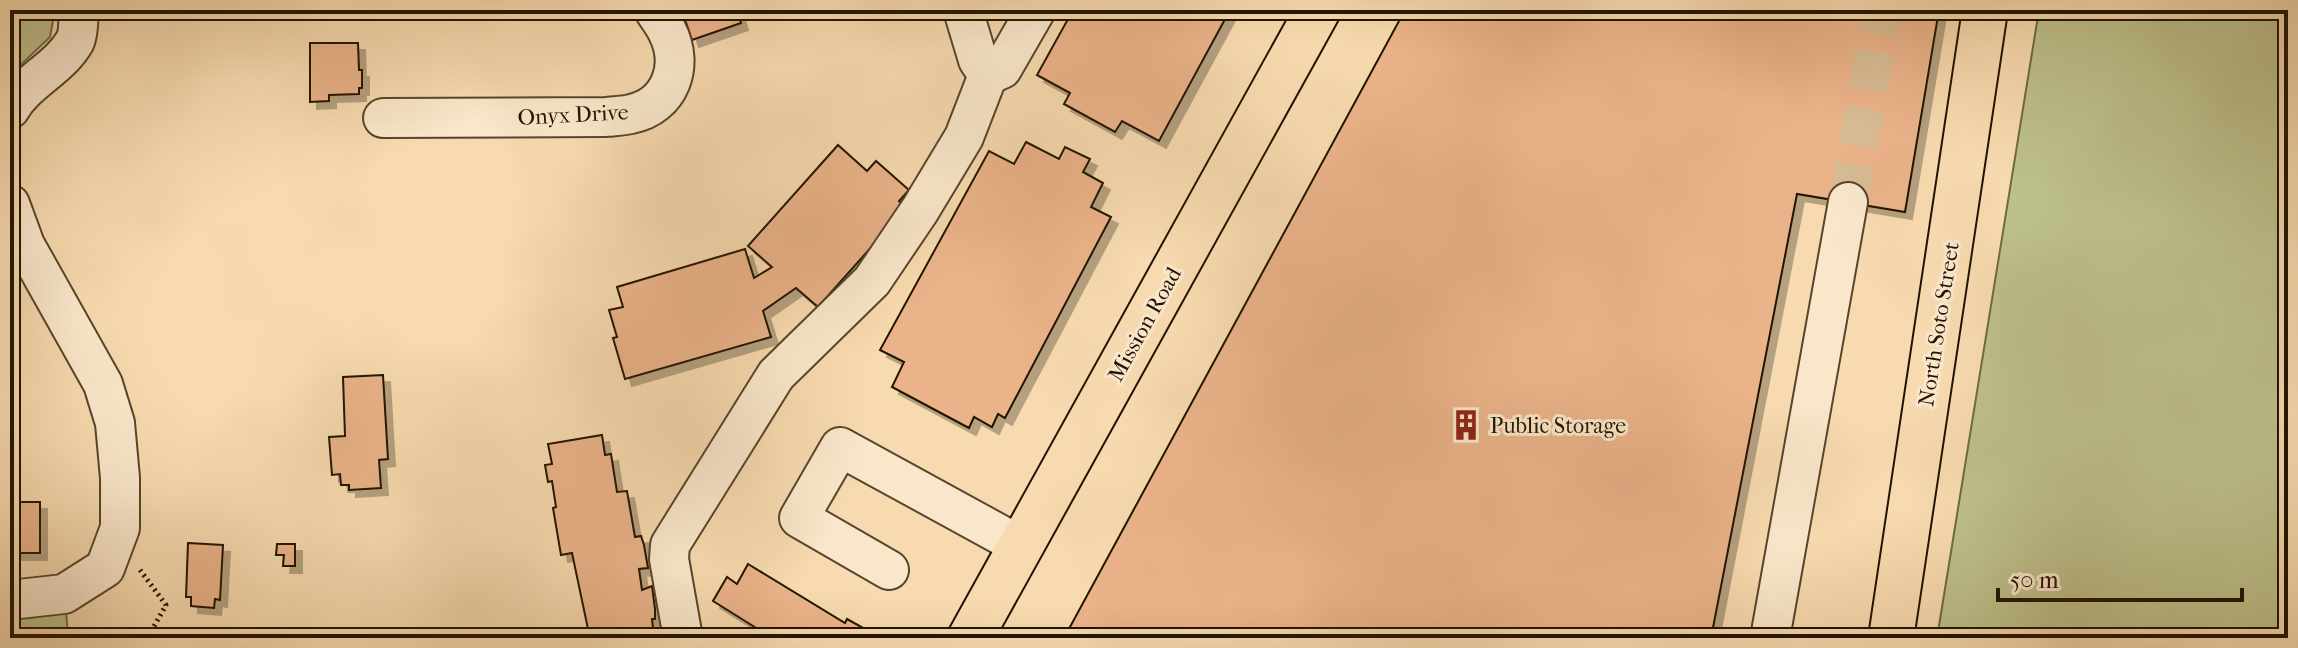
<svg xmlns="http://www.w3.org/2000/svg" width="2298" height="648" viewBox="0 0 2298 648" font-family="'IM FELL French Canon',serif">
<style>
.green{fill:#bdc08b;stroke:#6f6a46;stroke-width:2}
.building{fill:#ebb38a;stroke:#211301;stroke-width:2;filter:url(#shadow)}
.lines{fill:none;stroke-linecap:round;stroke-linejoin:round}
.minor-tunnel{stroke:#d7bc95;stroke-width:38;stroke-dasharray:38 19;stroke-linecap:butt}
.minor-casing{stroke:#56452c;stroke-width:42}
.major-casing{stroke:#211301;stroke-width:48}
.path{stroke:#211301;stroke-width:5;stroke-dasharray:2 4;stroke-linecap:butt}
.minor{stroke:#fae7cb;stroke-width:38}
.major{stroke:#f7daaf;stroke-width:44}
.labels{text-anchor:middle;stroke-width:6;stroke-linejoin:round;paint-order:stroke}
.street-label{font-size:22px;fill:#211301;stroke:#fae7cb}
.poi-label{font-size:22px;fill:#211301;stroke:#fae7cb;text-anchor:start}
</style>
<defs>
<filter id="shadow"><feDropShadow dx="7" dy="7" stdDeviation="0" flood-color="#0004"/></filter>
</defs>
<rect width="100%" height="100%" fill="#f7daaf"/>
<filter id="stains"><feTurbulence type="fractalNoise" baseFrequency=".0025" numOctaves="4"/><feColorMatrix values="0 0 0 0 .2 0 0 0 0 .09 0 0 0 0 .02 0 0 0 .5 -.17"/></filter>
<radialGradient id="worn" r=".72"><stop offset=".6" stop-color="#630" stop-opacity="0"/><stop offset="1" stop-color="#630" stop-opacity=".3"/></radialGradient>
<!-- green -->
<g class="green">
<polygon points="10,10 55,10 50,37 10,75"/>
<polygon points="2039,10 2288,10 2288,638 1937,638"/>
<polygon points="66,608 68,638 10,638 10,620"/>
</g>
<!-- building -->
<g class="building">
<polygon points="678,10 737,10 741,23 692,40 683,14 679,15"/>
<polygon points="1073,10 1230,10 1159,141 1122,121 1115,132 1064,104 1070,93 1037,75"/>
<polygon points="1405,10 1939,10 1905,212 1797,194 1711,638 1064,638"/>
<polygon points="310,43 358,43 359,70 362,70 362,88 359,88 359,94 329,95 329,101 310,102"/>
<polygon points="1026,142 1059,159 1065,147 1090,159 1083,172 1103,183 1091,207 1111,217 1005,418 998,414 992,427 974,417 969,428 892,387 904,362 880,350 989,151 1014,164"/>
<polygon points="838,145 867,171 876,161 909,190 899,201 907,207 818,307 796,288 763,311 771,337 625,379 613,338 617,337 609,310 623,307 617,287 745,249 754,278 772,267 748,246"/>
<polygon points="383,375 388,459 379,460 381,488 349,490 349,485 341,485 340,474 332,475 329,437 345,436 343,377"/>
<polygon points="602,435 605,455 611,454 617,492 627,491 635,537 641,536 644,545 648,568 639,569 642,590 652,586 655,609 655,619 652,619 654,638 581,638 588,629 572,553 561,555 553,508 556,507 552,481 548,482 545,465 552,464 548,444"/>
<rect x="10" y="502" width="30" height="51"/>
<polygon points="188,543 223,545 220,600 215,599 214,608 191,606 191,597 186,597"/>
<polygon points="277,544 295,544 295,566 283,566 284,555 276,555"/>
<polygon points="748,564 845,623 847,619 867,630 862,638 757,638 761,631 713,601 727,577 737,584"/>
</g>
<g class="lines">
<!-- minor-tunnel -->
<polyline class="minor-tunnel" points="1848,202 1882,10"/>
<defs>
<g id="minor">
<polyline points="963,10 978,60 988,75 1002,69 1036,10"/>
<path d="M10 109C26 81 59 69 75 41 79 33 78 19 79 10"/>
<path d="M383 118 606 117C614 116 623 116 631 114 670 106 685 66 667 31 664 24 658 17 654 10"/>
<polyline points="10,204 25,245 103,384 115,423 120,478 120,528 105,568 64,594 10,600"/>
<polyline points="889,570 799,518 840,447 1021,546"/>
<polyline points="683,638 669,559 670,545 776,375 872,281 920,210 964,137 988,75"/>
<polyline points="1770,638 1848,202"/>
</g>
<g id="major">
<polyline points="970,638 1318,10"/>
<polyline points="1891,638 1985,10"/>
</g>
</defs>
<!-- minor casing -->
<use href="#minor" class="minor-casing"/>
<!-- major casing -->
<use href="#major" class="major-casing"/>
<!-- path -->
<polyline class="path" points="140,570 166,605 152,630 144,638"/>
<!-- minor -->
<use href="#minor" class="minor"/>
<!-- major -->
<use href="#major" class="major"/>
</g>
<!-- icons -->
<defs>
<symbol id="building-bare" viewBox="-9 -9 18 18"><path d="M-4-6H4V6H1V3H-1V6H-4ZM-2.5-4.3h1.7v1.8h-1.7ZM.8-4.3h1.7v1.8H.8ZM-2.5-1h1.7V.8h-1.7ZM.8-1h1.7V.8H.8Z" fill="#8f2418" stroke="#fae7cb" stroke-width="2.5" paint-order="stroke"/></symbol>
</defs>
<g fill-rule="evenodd">
<use href="#building-bare" x="1444" y="403" width="44" height="44"/>
</g>
<g class="labels">
<!-- street labels -->
<g class="street-label">
<text transform="translate(573 114) rotate(-3)" y="8">Onyx Drive</text>
<text transform="translate(1144 324) rotate(-61)" y="8">Mission Road</text>
<text transform="translate(1938 324) rotate(-81)" y="8">North Soto Street</text>
</g>
<!-- poi labels -->
<g class="poi-label">
<text x="1490" y="433">Public Storage</text>
</g>
</g>
<!-- margin -->
<rect width="2298" height="648" fill="none" stroke="#f7daaf" stroke-width="40"/>
<rect x="12" y="12" width="2274" height="624" fill="none" stroke="#211301" stroke-width="4"/>
<rect x="20" y="20" width="2258" height="608" fill="none" stroke="#211301" stroke-width="2"/>
<!-- scale -->
<path d="M1998 588v12h244v-12" fill="none" stroke="#211301" stroke-width="4"/>
<text x="2010" y="588" font-size="24" fill="#211301" stroke="#fae7cb" stroke-width="6" paint-order="stroke">50 m</text>
<rect width="100%" height="100%" filter="url(#stains)"/>
<rect width="100%" height="100%" fill="url(#worn)"/>
</svg>
